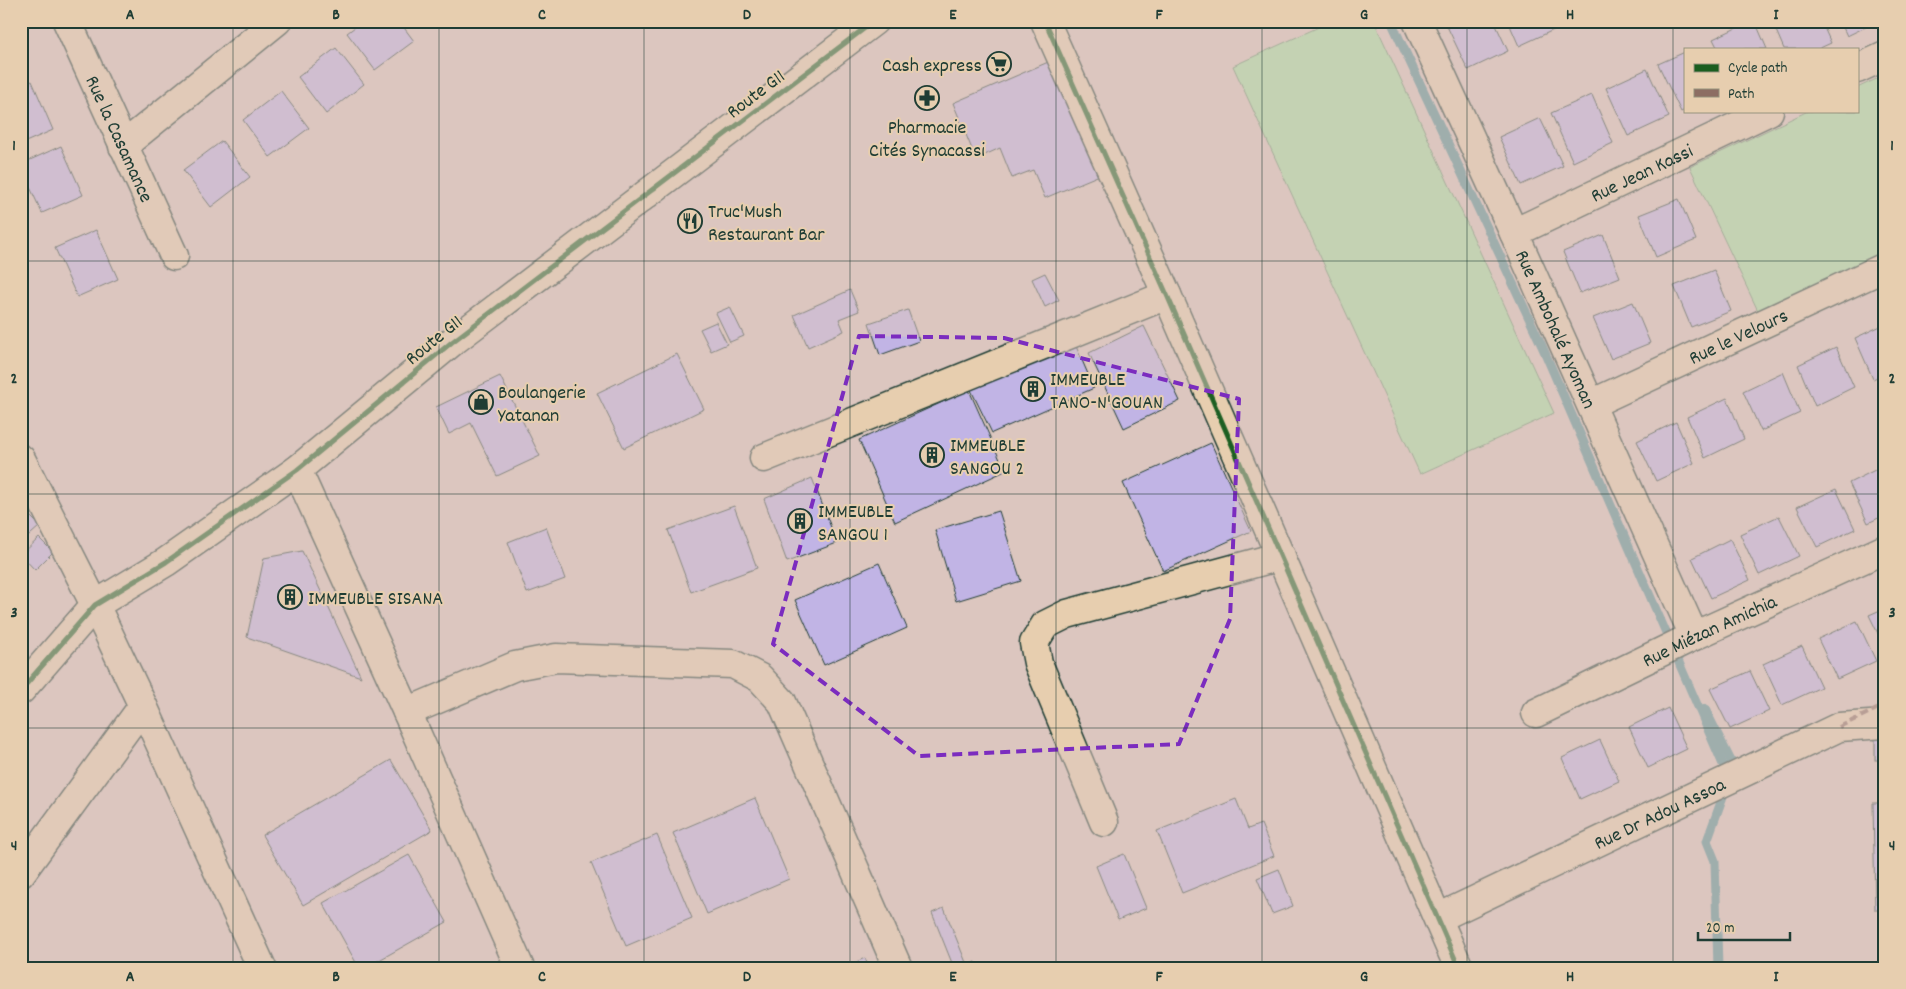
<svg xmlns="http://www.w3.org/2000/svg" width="1906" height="989" viewBox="0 0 1906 989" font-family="Dekko,sans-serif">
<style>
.green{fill:#a7e0a5;stroke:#638e6c}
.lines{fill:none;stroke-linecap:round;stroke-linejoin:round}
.stream{stroke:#559096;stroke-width:9}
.building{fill:#c1b4e5;stroke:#1f3d34}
.minor-casing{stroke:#1f3d34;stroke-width:31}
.minor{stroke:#e7ceaf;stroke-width:28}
.quiet{stroke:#8d6e63;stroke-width:4;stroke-dasharray:8 4;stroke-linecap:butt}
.cycleway-casing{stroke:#e7ceaf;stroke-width:8}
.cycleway{stroke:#1b5e20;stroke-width:5}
.marked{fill:none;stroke:#7b2cbf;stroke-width:4;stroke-dasharray:10 6;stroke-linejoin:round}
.grid{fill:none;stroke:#1f3d34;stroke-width:1;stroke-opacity:0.55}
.labels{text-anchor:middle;stroke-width:4;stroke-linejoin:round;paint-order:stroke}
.poi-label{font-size:20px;fill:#1f3d34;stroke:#e7ceaf;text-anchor:start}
.street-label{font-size:20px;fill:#1f3d34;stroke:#e7ceaf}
.neatline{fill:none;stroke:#1f3d34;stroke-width:2}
.grid-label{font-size:16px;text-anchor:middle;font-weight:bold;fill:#1f3d34}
</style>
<rect width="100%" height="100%" fill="#dcc6bf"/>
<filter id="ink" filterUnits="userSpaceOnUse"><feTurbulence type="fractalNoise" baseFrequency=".02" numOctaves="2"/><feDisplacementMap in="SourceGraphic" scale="10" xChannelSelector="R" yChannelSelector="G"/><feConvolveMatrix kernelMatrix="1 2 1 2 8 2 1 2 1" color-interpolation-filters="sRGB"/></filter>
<g filter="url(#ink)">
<!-- green -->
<g class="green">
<polygon points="1332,21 1374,21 1554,413 1420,474 1233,66"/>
<polygon points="1885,75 1885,254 1759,313 1690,167 1808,111 1857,111 1857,88"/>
</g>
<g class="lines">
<!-- stream -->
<g class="stream">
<polyline points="1391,21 1542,346 1728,776"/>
<polyline points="1705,709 1731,761"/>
<polyline points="1718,968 1715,861 1707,841 1726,788"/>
</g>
</g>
<!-- building -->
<g class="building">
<polygon points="363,21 399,21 414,41 375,70 347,33"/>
<polygon points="1494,21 1508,51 1468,70 1445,22"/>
<polygon points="1508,21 1557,21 1560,27 1519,46"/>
<polygon points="1751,21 1755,21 1767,49 1718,49 1713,39"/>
<polygon points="1772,21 1821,21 1831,43 1818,49 1784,49"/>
<polygon points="1840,21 1878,21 1847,36"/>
<polygon points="336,48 364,84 326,114 298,77"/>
<polygon points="1685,52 1685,110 1681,112 1658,64"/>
<polygon points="1053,60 1102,174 1045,198 1033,170 1012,178 1000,148 976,159 953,103"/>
<polygon points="1647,69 1669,117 1628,136 1606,88"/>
<polygon points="32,81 53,130 21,144 21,86"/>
<polygon points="281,91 309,128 270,157 243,120"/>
<polygon points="1592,95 1613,143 1573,162 1551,113"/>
<polygon points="1540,118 1563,166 1521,185 1499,137"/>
<polygon points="222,141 250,177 211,207 183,170"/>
<polygon points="61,146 83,195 42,213 21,168 21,164"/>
<polygon points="1679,199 1696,240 1656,257 1639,215"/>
<polygon points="96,230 118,279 77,297 55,248"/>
<polygon points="1603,235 1620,277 1580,293 1563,252"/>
<polygon points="1714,270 1731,311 1691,327 1674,286"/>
<polygon points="1045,273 1059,300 1045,307 1032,279"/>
<polygon points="850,290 859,311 839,319 844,331 808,347 794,315"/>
<polygon points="1633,302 1650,343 1611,359 1593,318"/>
<polygon points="730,307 744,336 730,342 716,313"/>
<polygon points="908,310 919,341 880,355 869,323"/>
<polygon points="716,322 727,344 711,351 700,329"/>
<polygon points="1885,324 1885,373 1873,379 1855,338"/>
<polygon points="1144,326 1180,401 1124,428 1089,353"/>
<polygon points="1075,344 1094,388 992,433 971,390"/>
<polygon points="1836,347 1854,387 1815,406 1798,365"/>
<polygon points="677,354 704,409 624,448 597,393"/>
<polygon points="1783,372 1800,413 1761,431 1743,391"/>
<polygon points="500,376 540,456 497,476 471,423 449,434 436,407"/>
<polygon points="969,390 1005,471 895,522 859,440"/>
<polygon points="1727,398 1744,439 1705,458 1687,417"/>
<polygon points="1676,422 1694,463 1656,481 1637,441"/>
<polygon points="1211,443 1251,531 1163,571 1123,483"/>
<polygon points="1885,465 1885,515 1868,523 1849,483"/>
<polygon points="812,478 837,543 787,562 764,499"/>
<polygon points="1836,489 1855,529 1817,547 1797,507"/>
<polygon points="734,506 757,568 691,592 668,530"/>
<polygon points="999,511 1021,581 956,601 935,530"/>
<polygon points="27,513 40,526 21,543 21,518"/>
<polygon points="1779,516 1799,556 1759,575 1740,534"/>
<polygon points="546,527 565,579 527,593 508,542"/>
<polygon points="39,538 53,552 35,570 21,555"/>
<polygon points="1730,539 1750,580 1711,598 1692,558"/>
<polygon points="302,551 361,677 247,637 264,558"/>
<polygon points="879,563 907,628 824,665 795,600"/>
<polygon points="1885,608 1885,648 1869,615"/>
<polygon points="1857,621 1876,661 1837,679 1818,639"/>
<polygon points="1802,646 1821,687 1782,705 1763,664"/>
<polygon points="1750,671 1769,711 1730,729 1710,689"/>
<polygon points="1668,708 1687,749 1648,768 1629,727"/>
<rect x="1875" y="738" width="10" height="22"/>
<polygon points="1600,740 1619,781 1580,799 1562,758"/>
<polygon points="391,760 432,830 303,905 262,835"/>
<polygon points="755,798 789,879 707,914 673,833"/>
<polygon points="1236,799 1248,829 1261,824 1274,856 1182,893 1157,831"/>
<polygon points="1873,803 1885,803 1885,910 1875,910"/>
<polygon points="657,835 692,918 626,946 591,863"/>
<polygon points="1124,854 1146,908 1118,920 1096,866"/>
<polygon points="409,855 447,922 365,968 359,968 323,903"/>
<polygon points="1279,869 1293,906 1272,914 1257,878"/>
<polygon points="944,908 967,965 976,962 978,968 954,968 932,913"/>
<polygon points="865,958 869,968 842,968"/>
</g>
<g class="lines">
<defs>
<g id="minor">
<path id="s1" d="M67 21 174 256"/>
<polyline points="1045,21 1167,295 1459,968"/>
<path id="s2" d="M1417 21 1514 233 1694 636"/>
<polyline points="1857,69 1885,56"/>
<polyline points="123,146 277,21"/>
<path id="s3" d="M1514 233 1769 111"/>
<path id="s4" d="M1591 404 1885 267"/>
<polyline points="764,458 1167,295"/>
<polyline points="21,459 95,605 143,706 262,968"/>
<polyline points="297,470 407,712 520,968"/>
<polyline points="21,690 95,605 166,562 297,470 452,342 874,21"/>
<polyline points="407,712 515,666 556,658 733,664 760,678 782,702 898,968"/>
<path id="s5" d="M1536 713 1694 636 1885 549"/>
<polyline points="1104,822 1038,663 1034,643 1045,625 1067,614 1281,556"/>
<polyline points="21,873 143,706"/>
<path id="s6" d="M1438 918 1839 727 1885 724"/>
</g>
</defs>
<!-- minor casing -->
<use href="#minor" class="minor-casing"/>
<!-- minor -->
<use href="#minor" class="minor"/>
<!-- quiet -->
<polyline class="quiet" points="1839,727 1885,705"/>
<defs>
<g id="cycleway">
<polyline points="1045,21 1167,295 1459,968"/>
<polyline points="21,690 95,605 166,562 297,470 452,342 874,21"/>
</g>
</defs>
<!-- cycleway casing -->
<use href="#cycleway" class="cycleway-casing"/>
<!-- cycleway -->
<use href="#cycleway" class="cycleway"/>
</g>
</g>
<!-- marked area -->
<path d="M0 0H1906V989H0ZM859 336 1004 338 1239 399 1230 619 1179 744 919 756 773 644Z" fill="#dcc6bf" fill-opacity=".55" fill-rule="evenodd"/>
<path class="marked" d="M859 336 1004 338 1239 399 1230 619 1179 744 919 756 773 644Z"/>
<!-- grid -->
<path class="grid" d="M233 21V968M439 21V968M644 21V968M850 21V968M1056 21V968M1262 21V968M1467 21V968M1673 21V968M21 261H1885M21 494H1885M21 728H1885"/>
<!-- icons -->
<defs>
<symbol id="supermarket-ring" viewBox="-11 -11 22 22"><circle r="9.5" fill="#e7ceaf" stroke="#1f3d34" stroke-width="1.5"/><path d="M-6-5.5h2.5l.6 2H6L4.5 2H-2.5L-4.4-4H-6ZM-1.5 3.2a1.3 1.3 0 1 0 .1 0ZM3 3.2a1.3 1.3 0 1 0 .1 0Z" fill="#1f3d34"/></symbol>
<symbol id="pharmacy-ring" viewBox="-11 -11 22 22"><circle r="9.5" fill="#e7ceaf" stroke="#1f3d34" stroke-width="1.5"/><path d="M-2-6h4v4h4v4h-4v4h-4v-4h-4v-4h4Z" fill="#1f3d34"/></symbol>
<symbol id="restaurant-ring" viewBox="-11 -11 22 22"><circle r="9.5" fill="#e7ceaf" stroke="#1f3d34" stroke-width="1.5"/><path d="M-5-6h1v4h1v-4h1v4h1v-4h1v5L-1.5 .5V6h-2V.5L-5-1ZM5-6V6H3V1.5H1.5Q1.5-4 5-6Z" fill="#1f3d34"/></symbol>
<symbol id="building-ring" viewBox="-11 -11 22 22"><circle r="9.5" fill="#e7ceaf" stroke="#1f3d34" stroke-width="1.5"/><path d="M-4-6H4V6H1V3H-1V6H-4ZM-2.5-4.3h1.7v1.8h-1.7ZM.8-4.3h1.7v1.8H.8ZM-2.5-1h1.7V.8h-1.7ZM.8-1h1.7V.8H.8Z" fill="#1f3d34"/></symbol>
<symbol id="shop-ring" viewBox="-11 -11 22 22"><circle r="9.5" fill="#e7ceaf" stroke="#1f3d34" stroke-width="1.5"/><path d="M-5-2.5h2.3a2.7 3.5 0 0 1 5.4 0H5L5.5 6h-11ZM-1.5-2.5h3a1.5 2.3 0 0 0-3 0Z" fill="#1f3d34"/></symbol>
</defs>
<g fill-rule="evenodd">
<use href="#supermarket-ring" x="985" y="50" width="28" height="28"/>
<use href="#pharmacy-ring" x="913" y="84" width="28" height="28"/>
<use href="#restaurant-ring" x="676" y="207" width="28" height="28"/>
<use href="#building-ring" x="1019" y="375" width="28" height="28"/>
<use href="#shop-ring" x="467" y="388" width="28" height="28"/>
<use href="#building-ring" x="918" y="441" width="28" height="28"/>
<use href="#building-ring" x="786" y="507" width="28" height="28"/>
<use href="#building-ring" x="276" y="583" width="28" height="28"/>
</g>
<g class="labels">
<!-- poi labels -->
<g class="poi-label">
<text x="982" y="71" text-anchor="end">Cash express</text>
<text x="927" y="133" text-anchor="middle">Pharmacie<tspan x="927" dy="23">Cités Synacassi</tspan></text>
<text x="708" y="217">Truc'Mush<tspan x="708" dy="23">Restaurant Bar</tspan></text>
<text x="1050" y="385">IMMEUBLE<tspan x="1050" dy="23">TANO-N'GOUAN</tspan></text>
<text x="498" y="398">Boulangerie<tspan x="498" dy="23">Yatanan</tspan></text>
<text x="950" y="451">IMMEUBLE<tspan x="950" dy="23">SANGOU 2</tspan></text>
<text x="818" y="517">IMMEUBLE<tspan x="818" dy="23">SANGOU 1</tspan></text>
<text x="308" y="604">IMMEUBLE SISANA</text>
</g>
<!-- street labels -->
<g class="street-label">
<text transform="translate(755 93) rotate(-37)" y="7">Route G11</text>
<text dy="7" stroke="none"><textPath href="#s1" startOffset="129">Rue la Casamance</textPath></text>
<text dy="7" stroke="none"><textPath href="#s3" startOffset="141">Rue Jean Kassi</textPath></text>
<text dy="7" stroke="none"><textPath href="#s2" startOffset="338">Rue Ambohalé Ayoman</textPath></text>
<text dy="7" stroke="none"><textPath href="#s4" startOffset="162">Rue le Velours</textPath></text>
<text transform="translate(433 339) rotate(-39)" y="7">Route G11</text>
<text dy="7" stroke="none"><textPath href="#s5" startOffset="192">Rue Miézan Amichia</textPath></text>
<text dy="7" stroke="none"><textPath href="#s6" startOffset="245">Rue Dr Adou Assoa</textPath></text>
</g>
</g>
<!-- margin -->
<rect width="1906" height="989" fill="none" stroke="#e7ceaf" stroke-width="55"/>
<!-- legend -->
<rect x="1684" y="48" width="175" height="65" fill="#e7ceaf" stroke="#97947e"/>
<rect x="1694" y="64" width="25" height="8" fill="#1b5e20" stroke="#97947e"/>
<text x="1728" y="72" font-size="15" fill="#1f3d34">Cycle path</text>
<rect x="1694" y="89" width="25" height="8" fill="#8d6e63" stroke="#97947e"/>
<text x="1728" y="98" font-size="15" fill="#1f3d34">Path</text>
<!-- scale -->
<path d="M1698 932v8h92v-8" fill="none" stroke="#1f3d34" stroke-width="2.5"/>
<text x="1706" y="932" font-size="15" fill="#1f3d34" stroke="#e7ceaf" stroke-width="4" paint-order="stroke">20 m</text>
<rect x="28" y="28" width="1850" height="934" class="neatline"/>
<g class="grid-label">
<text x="130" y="19">A</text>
<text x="336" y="19">B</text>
<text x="542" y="19">C</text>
<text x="747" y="19">D</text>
<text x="953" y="19">E</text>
<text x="1159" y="19">F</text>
<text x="1364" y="19">G</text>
<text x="1570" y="19">H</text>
<text x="1776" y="19">I</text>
<text x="14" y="150">1</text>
<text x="1892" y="150">1</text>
<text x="14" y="383">2</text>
<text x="1892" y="383">2</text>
<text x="14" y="617">3</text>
<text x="1892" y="617">3</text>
<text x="14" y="850">4</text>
<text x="1892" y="850">4</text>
<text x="130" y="981">A</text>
<text x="336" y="981">B</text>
<text x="542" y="981">C</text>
<text x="747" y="981">D</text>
<text x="953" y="981">E</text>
<text x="1159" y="981">F</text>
<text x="1364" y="981">G</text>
<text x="1570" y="981">H</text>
<text x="1776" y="981">I</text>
</g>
</svg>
